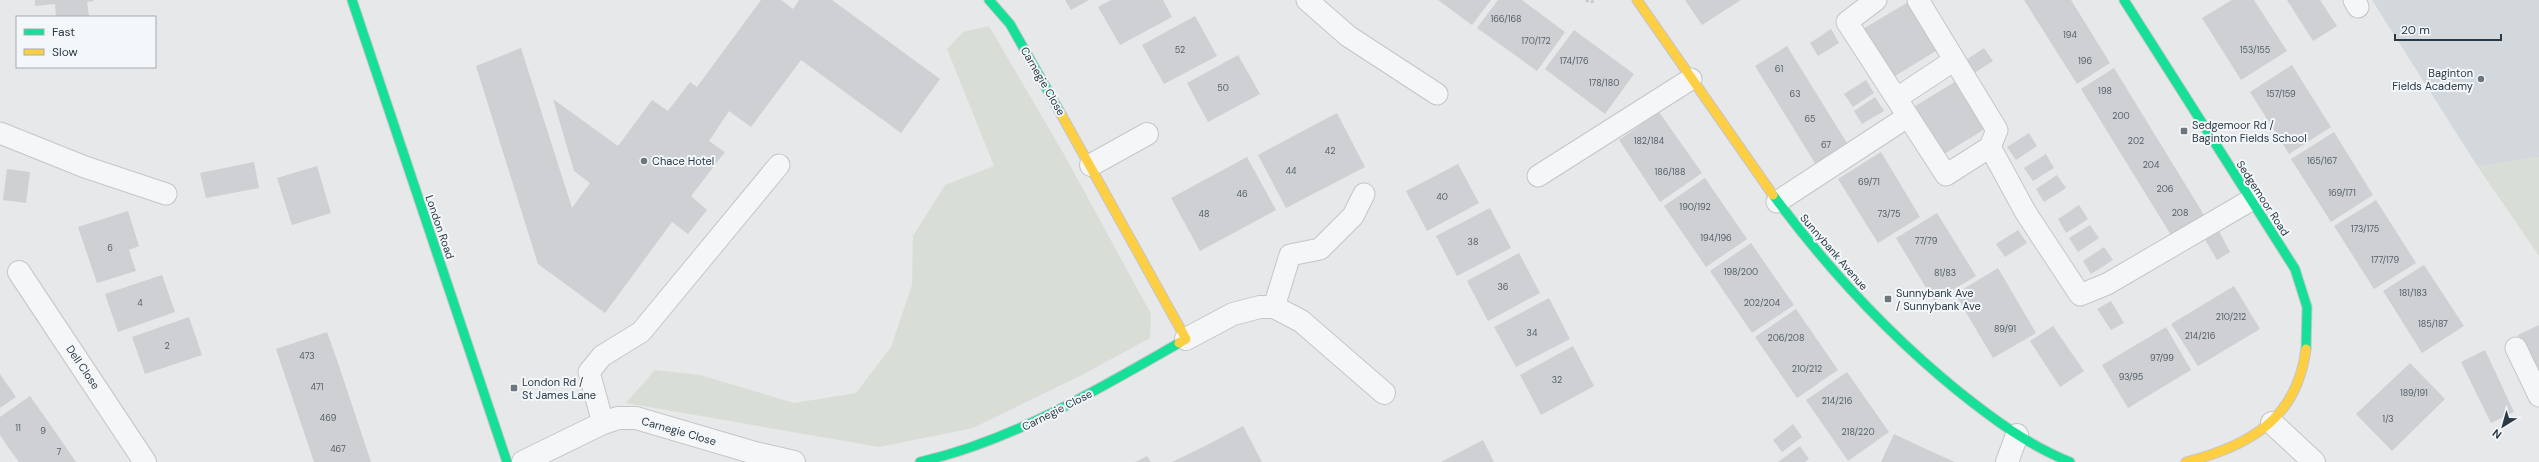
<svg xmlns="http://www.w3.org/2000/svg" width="2539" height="462" viewBox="0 0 2539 462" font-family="'DM Sans',sans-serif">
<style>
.built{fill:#d3d8dd}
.green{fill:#d8ded5}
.building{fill:#ced0d3}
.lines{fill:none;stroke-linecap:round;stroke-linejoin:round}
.lane-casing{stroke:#c4c6c8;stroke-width:23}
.street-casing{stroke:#c4c6c8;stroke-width:24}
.fast-casing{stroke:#c4c6c8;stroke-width:11}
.slow-casing{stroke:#c4c6c8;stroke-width:11}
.path{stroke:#c4c8ca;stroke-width:2.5;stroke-dasharray:3 3;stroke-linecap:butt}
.lane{stroke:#f5f6f7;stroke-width:21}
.street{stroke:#f5f6f7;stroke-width:22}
.fast{stroke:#16e098;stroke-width:9}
.slow{stroke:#ffcf43;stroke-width:9}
.poi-dot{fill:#6c767f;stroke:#f4f7f9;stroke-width:1.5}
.labels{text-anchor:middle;stroke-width:4;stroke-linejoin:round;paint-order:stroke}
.number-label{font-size:9px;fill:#54606a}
.poi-label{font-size:11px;fill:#2a3946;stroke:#f4f7f9;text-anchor:start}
.street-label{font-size:11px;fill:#2a3946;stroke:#f4f7f9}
</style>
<rect width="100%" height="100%" fill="#e6e8ea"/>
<!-- built -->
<polygon class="built" points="2372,0 2539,0 2539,157 2478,167"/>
<!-- green -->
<g class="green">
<polygon points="989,26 1065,156 1151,314 1150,338 1082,375 973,428 879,447 626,403 655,370 700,375 794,403 856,393 891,347 912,285 913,236 945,185 994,166 947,49 963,32"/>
<polygon points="2539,157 2539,256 2478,167"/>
</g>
<!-- building -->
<g class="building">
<polygon points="35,0 94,0 94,1 87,2 89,17 56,17 55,4 35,6"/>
<polygon points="761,0 781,0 793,9 799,0 832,0 940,79 901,133 801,60 751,127 729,111 709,141 725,152 691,196 707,210 688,234 672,222 605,313 538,264 476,66 521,48 572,208 590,183 574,171 553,99 618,146 652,100 668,111 690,82 697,87"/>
<polygon points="1065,0 1089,0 1071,10"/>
<polygon points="1111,0 1163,0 1172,17 1120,45 1098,7"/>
<polygon points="1438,0 1491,0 1472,25"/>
<polygon points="1498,0 1522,0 1565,32 1537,71 1477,28"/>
<polygon points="1685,0 1741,0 1702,25"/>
<polygon points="2024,0 2071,0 2110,63 2077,84"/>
<polygon points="2232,0 2254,0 2287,51 2241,80 2202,18"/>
<polygon points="2287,0 2320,0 2337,26 2313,41"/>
<polygon points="1910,1 1939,49 1892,78 1863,29"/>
<polygon points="1195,16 1217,56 1164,84 1142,45"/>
<polygon points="1831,29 1839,43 1818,56 1810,43"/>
<polygon points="1574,30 1634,74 1605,114 1545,69"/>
<polygon points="1787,46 1850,148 1818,168 1755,66"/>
<polygon points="1984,48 1993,61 1971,75 1963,62"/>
<polygon points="1238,55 1260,94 1208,122 1187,83"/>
<polygon points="2292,65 2331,127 2289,154 2250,92"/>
<polygon points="2114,68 2204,215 2171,235 2081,89"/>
<polygon points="1866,80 1874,93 1853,107 1844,94"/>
<polygon points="1958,80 1988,127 1941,156 1912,108"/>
<polygon points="1875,97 1884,111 1862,124 1854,111"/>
<polygon points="1659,112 1702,173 1660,202 1619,140"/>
<polygon points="1337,113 1365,167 1286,208 1258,155"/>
<polygon points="2334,132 2373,195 2331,222 2291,159"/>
<polygon points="2029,133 2037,146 2016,160 2007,147"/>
<polygon points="1881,152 1920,217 1878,243 1838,179"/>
<polygon points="2046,154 2054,168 2033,181 2024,168"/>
<polygon points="1247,157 1276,210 1200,251 1171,198"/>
<polygon points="254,162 259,188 206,198 200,173"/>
<polygon points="1458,164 1479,203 1427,231 1406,191"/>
<polygon points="317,166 331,213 292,225 277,178"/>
<polygon points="7,169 30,172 26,203 3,200"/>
<polygon points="2057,175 2066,188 2044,202 2036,189"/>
<polygon points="1705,178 1747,239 1706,267 1664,206"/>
<polygon points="2376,200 2416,263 2374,289 2334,226"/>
<polygon points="2079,205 2088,219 2066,233 2058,219"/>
<polygon points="1490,208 1511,248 1457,276 1436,236"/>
<polygon points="128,211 139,246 129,250 136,271 97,283 78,227"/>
<polygon points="1937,213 1976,276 1934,301 1896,238"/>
<polygon points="2090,225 2099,238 2078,252 2069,238"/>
<polygon points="2218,229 2230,252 2217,260 2204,238"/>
<polygon points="2018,230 2027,243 2005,257 1996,244"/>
<polygon points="1751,243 1794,305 1752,333 1710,271"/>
<polygon points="2104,247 2113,260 2091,274 2083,261"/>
<polygon points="1519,253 1540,293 1488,321 1467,281"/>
<polygon points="2424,265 2464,326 2422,353 2383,291"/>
<polygon points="1998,268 2036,333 1993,358 1955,294"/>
<polygon points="162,275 175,312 118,332 105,294"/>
<polygon points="2234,286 2260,329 2198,366 2171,324"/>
<polygon points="1549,298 1570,339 1516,367 1494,327"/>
<polygon points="2111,301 2124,323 2111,330 2097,309"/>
<polygon points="1796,309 1838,370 1797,398 1755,337"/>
<polygon points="189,317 202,355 145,374 132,337"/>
<polygon points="2539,325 2539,381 2518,335"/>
<polygon points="2053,326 2084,371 2060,387 2030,341"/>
<polygon points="2166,327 2191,370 2128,408 2102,365"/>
<polygon points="327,332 338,363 371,462 314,462 276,349"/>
<polygon points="1573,346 1594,386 1541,415 1520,375"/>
<polygon points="2485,350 2514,412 2491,423 2461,362"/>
<polygon points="2410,363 2445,399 2392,451 2356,414"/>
<polygon points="1847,372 1889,432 1848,461 1806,400"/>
<polygon points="0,374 16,397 0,408"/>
<polygon points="30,396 47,420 76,462 19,462 8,447 0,435 0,417"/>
<polygon points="1793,424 1802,437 1782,452 1773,440"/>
<polygon points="1243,426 1262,462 1172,462 1205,446"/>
<polygon points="1894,434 1928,450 1955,462 1881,462"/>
<polygon points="1483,440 1494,462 1441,462"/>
<polygon points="1800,446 1809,459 1805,462 1778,462"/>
<polygon points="1147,456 1151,462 1135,462"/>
</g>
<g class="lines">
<defs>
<g id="lane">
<polyline points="1307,0 1348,36 1437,94"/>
<polyline points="1876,0 1847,22 1946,175 1990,147 1997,130 1918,0"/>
<polyline points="2354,0 2358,7"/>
<polyline points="1897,98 1953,61"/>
<polyline points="0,133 85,167 166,194"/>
<polyline points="1990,147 2026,213 2080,295 2107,284 2251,200"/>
<polyline points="1538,176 1691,79"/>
<polyline points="1777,202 1907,117"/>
<polyline points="1274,307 1290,255 1320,249 1353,216 1364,194"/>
<polyline points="2516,348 2539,396"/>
<polyline points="603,423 589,372 602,356 641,332 779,165"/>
</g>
<g id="street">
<polyline points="1091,165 1147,134"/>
<polyline points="19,272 145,462"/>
<polyline points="1186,339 1233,314 1260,307 1274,307 1301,321 1384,393"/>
<polyline points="2272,423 2314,462"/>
<polyline points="523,462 603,423 618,418 636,418 755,453 794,462"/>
<polyline points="2007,462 2017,435"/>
</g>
<g id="fast">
<polyline points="352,0 507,462"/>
<polyline points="989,0 1010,24 1061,114"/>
<polyline points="2124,0 2295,269 2307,307 2306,349"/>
<path d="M1773 195C1827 268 1888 334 1958 391 1993 419 2028 445 2070 462"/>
<path d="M920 462C1014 440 1095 391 1179 343"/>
</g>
<g id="slow">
<polyline points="1637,0 1773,195"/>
<polyline points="1061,114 1186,339 1179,343"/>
<path d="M2186 462C2249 446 2297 419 2306 349"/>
</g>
</defs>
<!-- lane casing -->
<use href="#lane" class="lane-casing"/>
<!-- street casing -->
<use href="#street" class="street-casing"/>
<!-- fast casing -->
<use href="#fast" class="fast-casing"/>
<!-- slow casing -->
<use href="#slow" class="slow-casing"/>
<!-- path -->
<polyline class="path" points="1586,0 1590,3 1595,0"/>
<!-- lane -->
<use href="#lane" class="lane"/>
<!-- street -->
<use href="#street" class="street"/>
<!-- fast -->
<use href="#fast" class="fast"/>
<!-- slow -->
<use href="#slow" class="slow"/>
</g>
<!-- markers -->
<g class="poi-dot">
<circle cx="2481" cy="79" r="4"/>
<rect x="2180" y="127" width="8" height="8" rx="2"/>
<circle cx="644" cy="161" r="4"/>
<rect x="1884" y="295" width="8" height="8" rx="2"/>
<rect x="510" y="384" width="8" height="8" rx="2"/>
</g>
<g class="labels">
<!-- number labels -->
<g class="number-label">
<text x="1506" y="22">166/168</text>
<text x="2070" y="38">194</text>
<text x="1536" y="44">170/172</text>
<text x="1180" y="53">52</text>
<text x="2255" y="53">153/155</text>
<text x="1574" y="64">174/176</text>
<text x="2085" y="64">196</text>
<text x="1779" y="72">61</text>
<text x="1604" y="86">178/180</text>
<text x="1223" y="91">50</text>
<text x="2105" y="94">198</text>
<text x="1795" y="97">63</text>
<text x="2281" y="97">157/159</text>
<text x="2121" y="119">200</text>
<text x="1810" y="122">65</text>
<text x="1649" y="144">182/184</text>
<text x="2136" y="144">202</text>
<text x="1826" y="148">67</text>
<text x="1330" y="154">42</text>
<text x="2322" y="164">165/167</text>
<text x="2151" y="168">204</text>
<text x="1291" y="174">44</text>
<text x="1670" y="175">186/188</text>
<text x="1869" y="185">69/71</text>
<text x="2165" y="192">206</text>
<text x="2342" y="196">169/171</text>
<text x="1242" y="197">46</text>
<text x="1442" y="200">40</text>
<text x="1695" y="210">190/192</text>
<text x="2180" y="216">208</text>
<text x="1204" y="217">48</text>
<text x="1889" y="217">73/75</text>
<text x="2365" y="232">173/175</text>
<text x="1716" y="241">194/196</text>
<text x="1926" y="244">77/79</text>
<text x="1473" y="245">38</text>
<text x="110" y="251">6</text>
<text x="2385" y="263">177/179</text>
<text x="1741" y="275">198/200</text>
<text x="1945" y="276">81/83</text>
<text x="1503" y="290">36</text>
<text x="2413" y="296">181/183</text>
<text x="140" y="306">4</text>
<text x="1762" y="306">202/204</text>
<text x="2231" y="320">210/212</text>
<text x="2433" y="327">185/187</text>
<text x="2005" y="332">89/91</text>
<text x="1532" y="336">34</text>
<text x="2200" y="339">214/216</text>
<text x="1786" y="341">206/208</text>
<text x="167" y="349">2</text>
<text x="307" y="359">473</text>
<text x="2162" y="361">97/99</text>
<text x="1807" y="372">210/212</text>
<text x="2131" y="380">93/95</text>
<text x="1557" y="383">32</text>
<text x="317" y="390">471</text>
<text x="2414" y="396">189/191</text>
<text x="1837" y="404">214/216</text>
<text x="328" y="421">469</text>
<text x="2388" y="422">1/3</text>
<text x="18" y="431">11</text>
<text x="43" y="434">9</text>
<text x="1858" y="435">218/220</text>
<text x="338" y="452">467</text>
<text x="59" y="455">7</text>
</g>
<!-- poi labels -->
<g class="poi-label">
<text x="2473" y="77" text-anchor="end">Baginton<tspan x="2473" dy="13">Fields Academy</tspan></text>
<text x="2192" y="129">Sedgemoor Rd /<tspan x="2192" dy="13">Baginton Fields School</tspan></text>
<text x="652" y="165">Chace Hotel</text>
<text x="1896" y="297">Sunnybank Ave<tspan x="1896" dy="13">/ Sunnybank Ave</tspan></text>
<text x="522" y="386">London Rd /<tspan x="522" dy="13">St James Lane</tspan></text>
</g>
<!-- street labels -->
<g class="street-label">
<text transform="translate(1043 81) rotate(60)" y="4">Carnegie Close</text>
<text transform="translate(2263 198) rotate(57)" y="4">Sedgemoor Road</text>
<text transform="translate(440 227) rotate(71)" y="4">London Road</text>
<text transform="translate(1834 252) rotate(49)" y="4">Sunnybank Avenue</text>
<text transform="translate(83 367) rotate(56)" y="4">Dell Close</text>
<text transform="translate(1057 410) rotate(-27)" y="4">Carnegie Close</text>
<text transform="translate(679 431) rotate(16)" y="4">Carnegie Close</text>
</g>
</g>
<!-- legend -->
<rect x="16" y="16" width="140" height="52" fill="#f4f7f9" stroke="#a3abb1"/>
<rect x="24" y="29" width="20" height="6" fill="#16e098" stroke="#a3abb1"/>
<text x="52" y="36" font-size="12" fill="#2a3946">Fast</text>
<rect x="24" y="49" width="20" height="6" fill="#ffcf43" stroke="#a3abb1"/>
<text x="52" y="56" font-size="12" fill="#2a3946">Slow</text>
<!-- north arrow -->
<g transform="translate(2503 426) rotate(217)" stroke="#f4f7f9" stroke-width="3" paint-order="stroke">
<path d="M0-3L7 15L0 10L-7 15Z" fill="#2a3946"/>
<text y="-6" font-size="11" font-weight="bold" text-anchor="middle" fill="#2a3946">N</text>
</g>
<!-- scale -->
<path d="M2395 34v6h106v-6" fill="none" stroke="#2a3946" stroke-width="2"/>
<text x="2401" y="34" font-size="12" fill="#2a3946" stroke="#f4f7f9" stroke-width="3" paint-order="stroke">20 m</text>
</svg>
